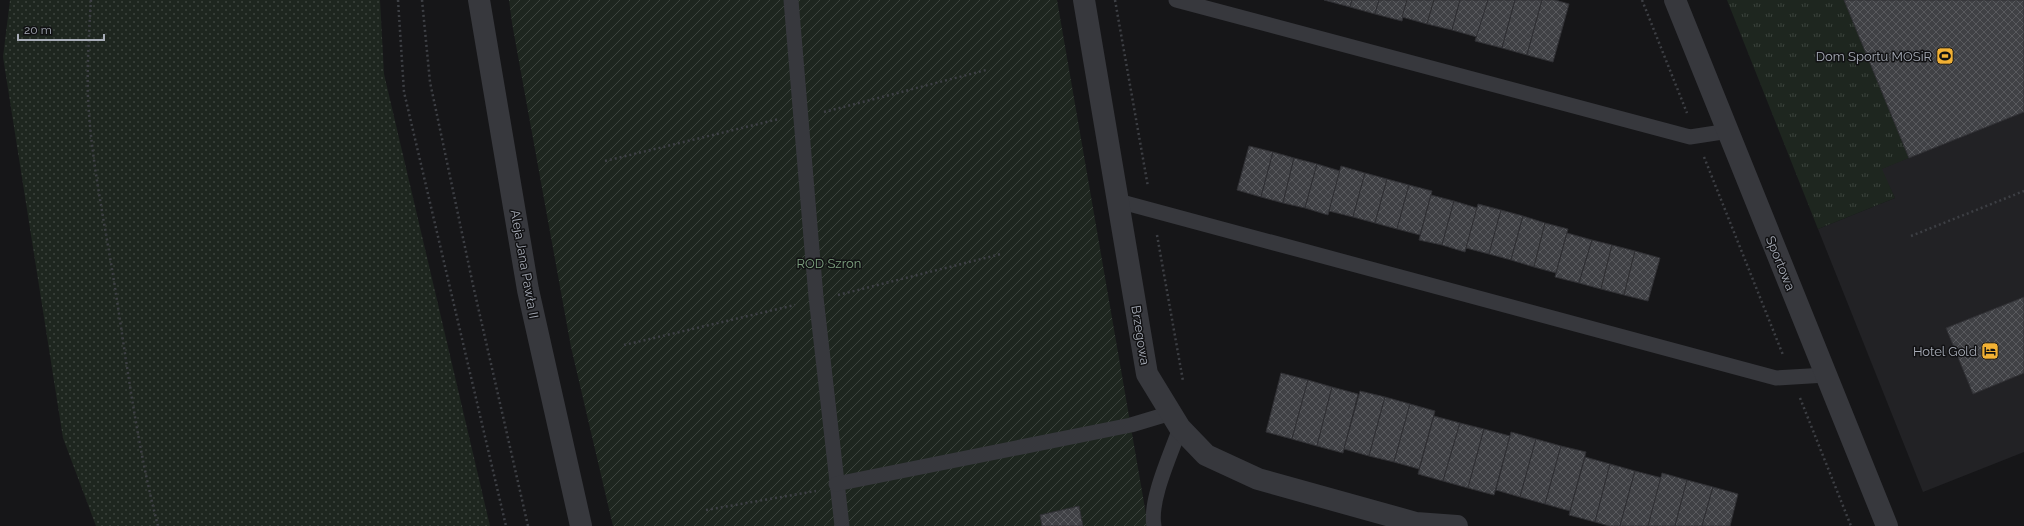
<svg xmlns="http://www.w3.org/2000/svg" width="2024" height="526" viewBox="0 0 2024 526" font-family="Raleway,sans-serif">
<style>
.built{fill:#222225}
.grass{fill:url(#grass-dots)}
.park{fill:url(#park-tufts)}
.garden{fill:url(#garden-furrows)}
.building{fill:url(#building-cross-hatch);stroke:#303034}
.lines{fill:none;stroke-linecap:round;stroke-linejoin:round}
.path{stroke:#3d3f44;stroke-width:2.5;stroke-dasharray:2 3;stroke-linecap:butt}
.service{stroke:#37383d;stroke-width:15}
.minor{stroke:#37383d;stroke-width:22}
.tertiary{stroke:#37383d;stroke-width:22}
.labels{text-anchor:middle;stroke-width:3;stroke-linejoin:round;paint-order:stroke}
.poi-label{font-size:13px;fill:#a8adb8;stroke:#111113;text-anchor:end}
.park-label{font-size:13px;fill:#7fa381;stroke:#111113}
.street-label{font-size:13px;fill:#a8adb8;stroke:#111113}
</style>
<defs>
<pattern id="grass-dots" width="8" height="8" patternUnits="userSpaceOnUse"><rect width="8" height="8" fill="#1e261f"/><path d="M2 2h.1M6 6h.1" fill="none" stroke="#3c433d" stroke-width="1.8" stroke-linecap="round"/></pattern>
<pattern id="park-tufts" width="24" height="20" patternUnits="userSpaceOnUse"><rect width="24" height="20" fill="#1e261f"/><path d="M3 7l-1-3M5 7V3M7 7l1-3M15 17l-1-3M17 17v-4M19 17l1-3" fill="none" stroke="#3c433d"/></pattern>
<pattern id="garden-furrows" width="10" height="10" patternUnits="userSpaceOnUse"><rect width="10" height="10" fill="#1e261f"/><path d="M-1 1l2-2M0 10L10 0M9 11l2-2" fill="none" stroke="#3c433d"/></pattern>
<pattern id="building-cross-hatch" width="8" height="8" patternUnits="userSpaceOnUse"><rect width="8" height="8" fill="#404145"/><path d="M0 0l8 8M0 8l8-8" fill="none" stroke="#595a5e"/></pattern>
</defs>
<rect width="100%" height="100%" fill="#161618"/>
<!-- built -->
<polygon class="built" points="2024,111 2024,452 1923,492 1818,229 1895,198 1881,169"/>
<!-- grass -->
<polygon class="grass" points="10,0 380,0 384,74 490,526 96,526 63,438 3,57"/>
<!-- park -->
<polygon class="park" points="1727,0 2024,0 2024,111 1882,169 1895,198 1818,229"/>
<!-- garden -->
<polygon class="garden" points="509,0 1057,0 1148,526 613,526 571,347 512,23"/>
<!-- building -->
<g class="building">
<polygon points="1324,0 1352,0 1350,7"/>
<polygon points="1352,0 1379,0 1375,14 1350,7"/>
<polygon points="1379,0 1407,0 1402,21 1375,14"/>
<polygon points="1407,0 1434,0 1427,24 1402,17"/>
<polygon points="1434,0 1460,0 1452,30 1427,24"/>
<polygon points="1460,0 1488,0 1477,37 1452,30"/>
<polygon points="1488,0 1515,0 1502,48 1475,41"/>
<polygon points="1515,0 1542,0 1527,55 1502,48"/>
<polygon points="1542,0 1555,0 1569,4 1553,62 1527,55"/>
<polygon points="1844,0 2024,0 2024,112 1909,158"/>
<polygon points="1249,146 1273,152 1261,197 1237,190"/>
<polygon points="1273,152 1294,158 1283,203 1261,197"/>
<polygon points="1294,158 1317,164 1305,208 1283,203"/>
<polygon points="1317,164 1340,171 1328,215 1305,208"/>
<polygon points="1341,166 1365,173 1353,217 1329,211"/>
<polygon points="1365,173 1387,179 1375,223 1353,217"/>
<polygon points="1387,179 1409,185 1397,229 1375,223"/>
<polygon points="1409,185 1432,191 1420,235 1397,229"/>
<polygon points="1431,195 1454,201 1442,245 1419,240"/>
<polygon points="1454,201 1477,208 1465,252 1442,245"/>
<polygon points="1478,204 1501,210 1489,254 1466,248"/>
<polygon points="1501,210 1523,216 1511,260 1489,254"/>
<polygon points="1523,216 1545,223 1534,267 1511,260"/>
<polygon points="1545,223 1568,229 1556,273 1534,267"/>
<polygon points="1567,233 1592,240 1579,283 1555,277"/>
<polygon points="1592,240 1612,245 1601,289 1579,283"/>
<polygon points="1612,245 1635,251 1624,295 1601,289"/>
<polygon points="1635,251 1660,258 1648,301 1624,295"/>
<polygon points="2024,297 2024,373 1973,394 1946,328"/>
<polygon points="1281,373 1308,380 1292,439 1266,432"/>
<polygon points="1308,380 1332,387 1317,446 1292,439"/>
<polygon points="1332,387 1358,394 1343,453 1317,446"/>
<polygon points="1360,391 1385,397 1369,456 1344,449"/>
<polygon points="1385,397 1410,404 1394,462 1369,456"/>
<polygon points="1410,404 1435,411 1419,469 1394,462"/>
<polygon points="1434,416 1460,423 1443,481 1418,474"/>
<polygon points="1460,423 1484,429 1468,488 1443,481"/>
<polygon points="1484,429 1510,436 1494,495 1468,488"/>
<polygon points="1511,432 1536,439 1520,497 1496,490"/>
<polygon points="1536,439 1561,446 1545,504 1520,497"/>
<polygon points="1561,446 1586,452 1570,511 1545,504"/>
<polygon points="1585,457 1610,464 1595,522 1569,515"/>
<polygon points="1610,464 1635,471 1620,526 1609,526 1595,522"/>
<polygon points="1635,471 1662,478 1648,526 1620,526"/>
<polygon points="1662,473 1687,480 1675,526 1648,526"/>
<polygon points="1687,480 1713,487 1702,526 1675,526"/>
<polygon points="1713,487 1738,494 1730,526 1702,526"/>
<polygon points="1079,506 1083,526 1042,526 1040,515"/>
</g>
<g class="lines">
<!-- path -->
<g class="path">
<path d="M91 0C89 32 87 64 88 97 91 163 106 228 116 294 128 372 138 450 158 526"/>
<polyline points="398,0 404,92 506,526"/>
<polyline points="422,0 430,82 473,285 528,526"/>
<polyline points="1115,0 1148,187"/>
<polyline points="1642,0 1687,113"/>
<polyline points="824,112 986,70"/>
<polyline points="1704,157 1783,355"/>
<polyline points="605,161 779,119"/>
<polyline points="1157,235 1183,381"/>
<polyline points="1911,236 2024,191"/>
<polyline points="838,295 1001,254"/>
<polyline points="624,345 795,305"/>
<polyline points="1800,398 1851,526"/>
<polyline points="706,510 816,491"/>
</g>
<!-- service -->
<g class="service">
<polyline points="791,0 816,297 842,526"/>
<polyline points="1176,0 1690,137 1729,131"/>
<polyline points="1118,201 1776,378 1826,375"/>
<polyline points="836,484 1131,425 1171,413"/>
<path d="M1154 526C1149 500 1171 454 1180 428"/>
</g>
<!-- minor -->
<g class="minor">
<polyline points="1084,0 1147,374 1180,428 1206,455 1258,479 1416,523 1457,526"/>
<polyline points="1675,0 1887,526"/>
</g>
<!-- tertiary -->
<polyline class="tertiary" points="479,0 528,290 581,526"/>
</g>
<!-- icons -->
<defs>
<symbol id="stadium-square" viewBox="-11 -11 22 22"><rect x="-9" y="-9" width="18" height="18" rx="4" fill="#f2b134" stroke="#111113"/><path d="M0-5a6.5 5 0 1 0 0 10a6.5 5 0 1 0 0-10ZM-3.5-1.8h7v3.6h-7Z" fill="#111"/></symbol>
<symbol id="hotel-square" viewBox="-11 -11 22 22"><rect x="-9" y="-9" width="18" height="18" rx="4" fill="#f2b134" stroke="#111113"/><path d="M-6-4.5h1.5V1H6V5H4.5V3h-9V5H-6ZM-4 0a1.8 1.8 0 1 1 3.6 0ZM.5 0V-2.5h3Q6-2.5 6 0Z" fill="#111"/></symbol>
</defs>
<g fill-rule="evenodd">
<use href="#stadium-square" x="1935" y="46" width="20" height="20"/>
<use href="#hotel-square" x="1980" y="341" width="20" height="20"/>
</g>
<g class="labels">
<!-- poi labels -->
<g class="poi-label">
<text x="1932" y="61">Dom Sportu MOSiR</text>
<text x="1977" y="356">Hotel Gold</text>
</g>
<!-- park labels -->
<g class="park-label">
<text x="829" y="268">ROD Szron</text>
</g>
<!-- street labels -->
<g class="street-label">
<text transform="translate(1781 263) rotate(68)" y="5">Sportowa</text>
<text transform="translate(525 264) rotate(80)" y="5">Aleja Jana Pawła II</text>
<text transform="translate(1141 335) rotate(81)" y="5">Brzegowa</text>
</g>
</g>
<!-- scale -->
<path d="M18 34v6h86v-6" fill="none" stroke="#a8adb8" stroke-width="2"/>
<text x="24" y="34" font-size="12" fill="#a8adb8" stroke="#111113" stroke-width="3" paint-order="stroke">20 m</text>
</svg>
